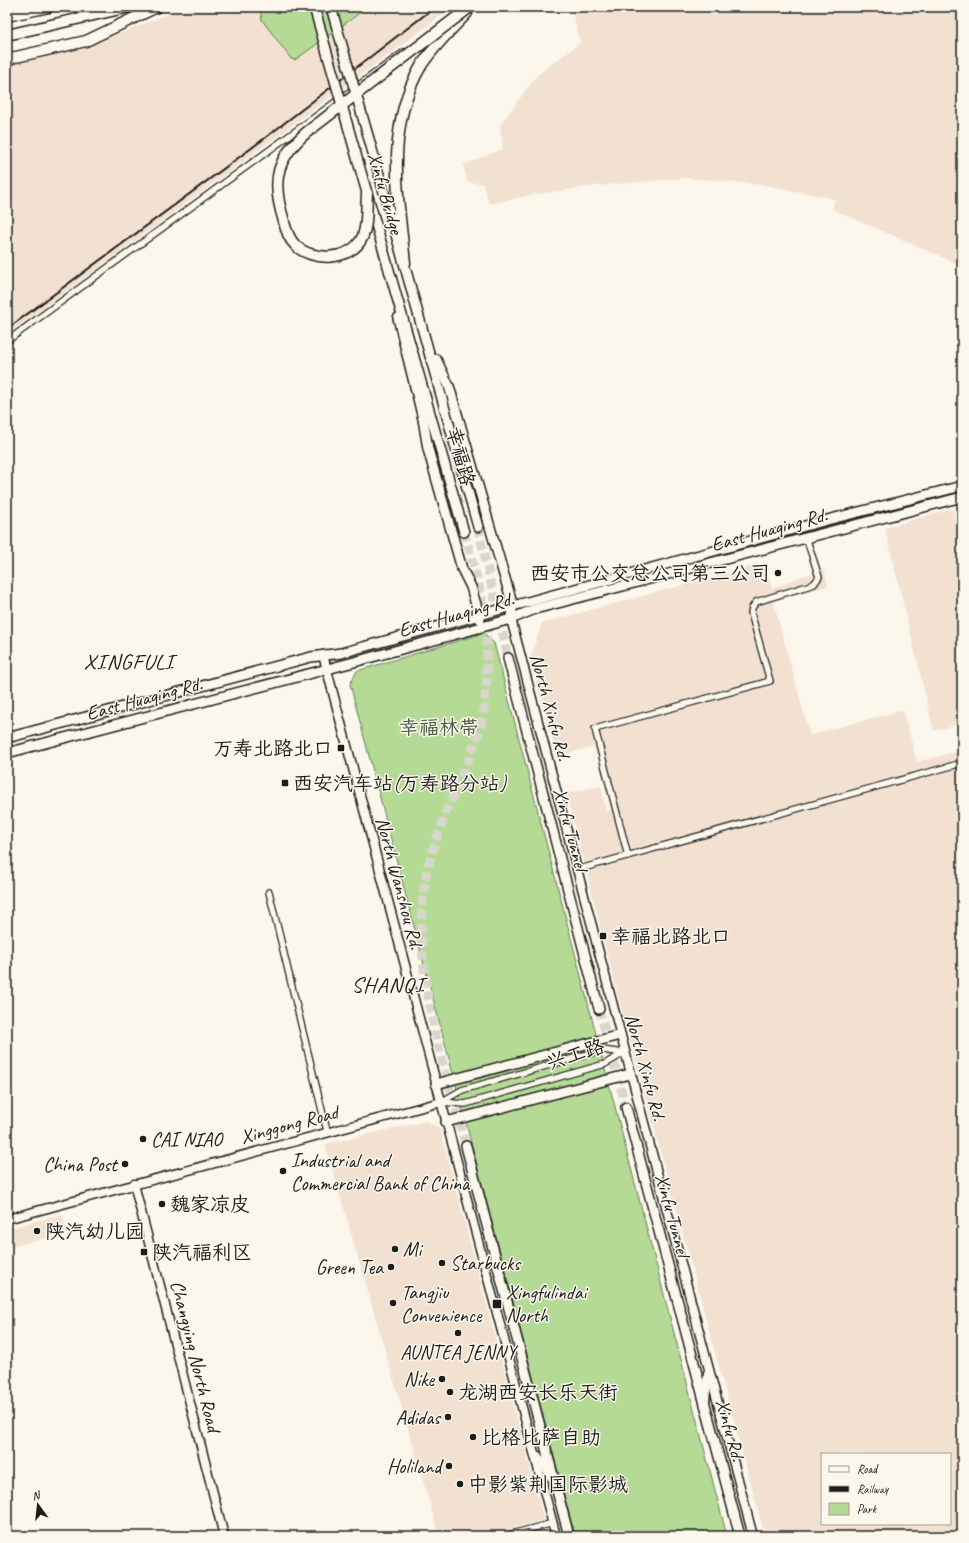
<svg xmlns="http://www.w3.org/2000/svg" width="969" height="1543" viewBox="0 0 969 1543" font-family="Caveat,'LXGW WenKai TC',sans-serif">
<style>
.built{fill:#f2e1d0;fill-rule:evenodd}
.green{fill:#b4da96;stroke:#687b59}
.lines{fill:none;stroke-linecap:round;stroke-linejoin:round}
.primary-tunnel{stroke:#dad6cd;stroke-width:9;stroke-dasharray:9 4.5;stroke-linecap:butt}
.street-casing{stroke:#1c1c1c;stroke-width:8}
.secondary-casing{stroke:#1c1c1c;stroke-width:11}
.primary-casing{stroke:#1c1c1c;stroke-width:12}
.highway-casing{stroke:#1c1c1c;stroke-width:13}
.street{stroke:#fbf7ec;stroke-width:5.5}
.secondary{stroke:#fbf7ec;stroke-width:8}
.primary{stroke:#fbf7ec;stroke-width:9}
.highway{stroke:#fbf7ec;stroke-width:10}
.rail{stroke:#1c1c1c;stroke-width:2}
.primary-bridge-casing{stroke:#1c1c1c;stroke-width:12;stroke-linecap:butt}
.highway-bridge-casing{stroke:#1c1c1c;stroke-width:13;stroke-linecap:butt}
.primary-bridge{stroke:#fbf7ec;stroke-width:9}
.highway-bridge{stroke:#fbf7ec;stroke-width:10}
.poi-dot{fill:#1c1c1c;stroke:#fbf7ec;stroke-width:1.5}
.labels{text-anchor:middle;stroke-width:3;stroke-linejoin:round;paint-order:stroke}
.street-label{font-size:20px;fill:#1c1c1c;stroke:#fbf7ec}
.poi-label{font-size:20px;fill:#1c1c1c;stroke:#fbf7ec;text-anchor:start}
.park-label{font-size:20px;fill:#4a5541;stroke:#fbf7ec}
.quarter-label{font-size:22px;letter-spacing:1px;fill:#1c1c1c;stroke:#fbf7ec}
</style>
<rect width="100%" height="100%" fill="#fbf7ec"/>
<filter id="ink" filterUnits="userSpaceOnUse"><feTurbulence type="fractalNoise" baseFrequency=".025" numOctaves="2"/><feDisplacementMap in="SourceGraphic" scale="8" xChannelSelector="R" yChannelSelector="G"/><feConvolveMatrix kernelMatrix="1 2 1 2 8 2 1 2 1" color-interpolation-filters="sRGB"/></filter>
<g filter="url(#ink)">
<!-- built -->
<g class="built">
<polygon points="195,7 453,7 7,335 7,61 98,42 173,12"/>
<polygon points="571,7 962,7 962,268 949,260 832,209 835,199 766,185 687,178 595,186 532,195 489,204 483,184 467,182 463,165 503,149 500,125 537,75 580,43"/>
<polygon points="953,508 956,530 962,529 962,723 934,731 885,528"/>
<path d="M765 563 772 589 799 577 824 570 828 586 773 601 810 735 903 710 917 762 962 750V1536H765L618 996 566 793 601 786 606 811 611 810 599 763 594 747 557 756 530 658 542 623ZM822 1454H950V1524H822Z"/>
<polygon points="426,1121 440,1129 544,1520 484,1536 439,1536 325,1144"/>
<polygon points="62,1214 67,1233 7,1248 7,1229"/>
</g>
<!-- green -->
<g class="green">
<polygon points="260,7 368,7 295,60 291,59 262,20"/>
<polygon points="484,633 494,643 727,1536 575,1536 350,684 357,671"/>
</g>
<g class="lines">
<!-- primary-tunnel -->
<g class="primary-tunnel">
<polyline points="478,527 508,658"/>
<path d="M464 532C471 555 478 579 483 603 489 635 489 704 478 735 461 782 433 833 425 882 411 971 443 1061 466 1146"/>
<polyline points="599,1009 626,1107"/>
</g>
<defs>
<g id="street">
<polyline points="7,341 404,52"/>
<polyline points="628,856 595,729 770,681 751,613 752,608 756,602 814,584 819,577 806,537"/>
<polyline points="576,870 962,763"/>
<polyline points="269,892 327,1131"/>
<polyline points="441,1102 465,1104 605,1064 624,1053"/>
<polyline points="441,1102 462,1090 602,1050 624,1053"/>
<polyline points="504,1536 553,1523"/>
</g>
<g id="secondary">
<polyline points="513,606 511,619 753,1536"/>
<polyline points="323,655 556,1536"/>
<polyline points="134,1184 224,1536"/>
<polyline points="7,1219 441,1102"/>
<polyline points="705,1401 708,1373"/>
<polyline points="538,1456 553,1480"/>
</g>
<g id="primary">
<polyline points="371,146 478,527"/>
<polyline points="355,151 464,532"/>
<polyline points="398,318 423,419 428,449 462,569 471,587 480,619"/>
<polyline points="436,359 449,386 513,606"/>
<polyline points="508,658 599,1009"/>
<polyline points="7,738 311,657 341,653 827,520 962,486"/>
<polyline points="7,753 354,662 511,619 535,609 962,497"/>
<polyline points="436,1084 620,1035"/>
<polyline points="626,1107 740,1536"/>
<polyline points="446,1122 630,1074"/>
<polyline points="466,1146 569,1536"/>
</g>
<g id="highway">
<polyline points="7,16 49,7"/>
<polyline points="7,35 129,7"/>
<polyline points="7,59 86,41 157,7"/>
<path d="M405 263C398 197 385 127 421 66 433 47 451 30 467 13"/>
</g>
</defs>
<!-- street casing -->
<use href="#street" class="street-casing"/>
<!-- secondary casing -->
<use href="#secondary" class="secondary-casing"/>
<!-- primary casing -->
<use href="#primary" class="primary-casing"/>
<!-- highway casing -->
<use href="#highway" class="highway-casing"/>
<!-- street -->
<use href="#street" class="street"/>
<!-- secondary -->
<use href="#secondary" class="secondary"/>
<!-- primary -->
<use href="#primary" class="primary"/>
<!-- highway -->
<use href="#highway" class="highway"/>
<!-- rail -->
<polyline class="rail" points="7,329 265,138 435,7"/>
<defs>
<g id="primary-bridge">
<polyline points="314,7 355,151"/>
<polyline points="331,7 371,146"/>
</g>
<path id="highway-bridge" d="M367 193C366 206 368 226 362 238 351 261 312 262 295 245 288 238 285 227 283 218 271 179 277 158 307 132L470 7"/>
</defs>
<!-- primary-bridge casing -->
<use href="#primary-bridge" class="primary-bridge-casing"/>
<!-- highway-bridge casing -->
<use href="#highway-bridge" class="highway-bridge-casing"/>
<!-- primary-bridge -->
<use href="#primary-bridge" class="primary-bridge"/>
<!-- highway-bridge -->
<use href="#highway-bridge" class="highway-bridge"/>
</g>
</g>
<!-- markers -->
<g class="poi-dot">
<circle cx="778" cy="573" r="4"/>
<rect x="337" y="744" width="8" height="8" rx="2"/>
<rect x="281" y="779" width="8" height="8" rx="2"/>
<rect x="599" y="932" width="8" height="8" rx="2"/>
<circle cx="143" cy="1139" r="4"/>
<circle cx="125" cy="1164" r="4"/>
<circle cx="283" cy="1171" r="4"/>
<circle cx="162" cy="1204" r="4"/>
<circle cx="37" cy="1231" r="4"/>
<circle cx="395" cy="1249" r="4"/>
<rect x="140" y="1248" width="8" height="8" rx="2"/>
<circle cx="442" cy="1263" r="4"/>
<circle cx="391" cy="1267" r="4"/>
<circle cx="393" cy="1303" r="4"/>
<rect x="492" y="1299" width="10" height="10" rx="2"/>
<circle cx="458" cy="1333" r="4"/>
<circle cx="442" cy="1379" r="4"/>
<circle cx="450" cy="1392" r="4"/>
<circle cx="448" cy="1417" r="4"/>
<circle cx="473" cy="1437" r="4"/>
<circle cx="449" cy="1466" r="4"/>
<circle cx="460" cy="1484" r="4"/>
</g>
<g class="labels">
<!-- street labels -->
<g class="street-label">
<text transform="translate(386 193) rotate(74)" y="7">Xinfu Bridge</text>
<text transform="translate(461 456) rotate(75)" y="7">幸福路</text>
<text transform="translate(769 529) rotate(-15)" y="7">East Huaqing Rd.</text>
<text transform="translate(456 614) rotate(-16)" y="7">East Huaqing Rd.</text>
<text transform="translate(144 698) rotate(-15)" y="7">East Huaqing Rd.</text>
<text transform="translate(551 707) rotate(75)" y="7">North Xinfu Rd.</text>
<text transform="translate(571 829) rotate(75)" y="7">Xinfu Tunnel</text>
<text transform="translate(400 883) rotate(75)" y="7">North Wanshou Rd.</text>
<text transform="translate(575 1054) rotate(-18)" y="7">兴工路</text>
<text transform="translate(646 1067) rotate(75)" y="7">North Xinfu Rd.</text>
<text transform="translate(289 1124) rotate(-15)" y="7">Xinggong Road</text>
<text transform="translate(673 1215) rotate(75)" y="7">Xinfu Tunnel</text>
<text transform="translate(196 1356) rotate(76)" y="7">Changying North Road</text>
<text transform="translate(731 1430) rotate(75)" y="7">Xinfu Rd.</text>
</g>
<!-- poi labels -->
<g class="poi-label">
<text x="770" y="580" text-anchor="end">西安市公交总公司第三公司</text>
<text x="333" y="755" text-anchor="end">万寿北路北口</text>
<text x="293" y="790">西安汽车站(万寿路分站)</text>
<text x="611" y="943">幸福北路北口</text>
<text x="151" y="1146">CAI NIAO</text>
<text x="291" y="1167">Industrial and<tspan x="291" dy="23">Commercial Bank of China</tspan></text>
<text x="117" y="1171" text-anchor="end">China Post</text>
<text x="170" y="1211">魏家凉皮</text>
<text x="45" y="1238">陕汽幼儿园</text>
<text x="403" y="1256">Mi</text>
<text x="152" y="1259">陕汽福利区</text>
<text x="450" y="1270">Starbucks</text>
<text x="383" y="1274" text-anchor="end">Green Tea</text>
<text x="401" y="1299">Tangjiu<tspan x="401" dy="23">Convenience</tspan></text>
<text x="506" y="1299">Xingfulindai<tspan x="506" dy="23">North</tspan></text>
<text x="458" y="1359" text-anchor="middle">AUNTEA JENNY</text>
<text x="434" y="1386" text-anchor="end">Nike</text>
<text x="458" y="1399">龙湖西安长乐天街</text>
<text x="440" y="1424" text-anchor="end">Adidas</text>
<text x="481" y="1444">比格比萨自助</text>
<text x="441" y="1473" text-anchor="end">Holiland</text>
<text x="468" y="1491">中影紫荆国际影城</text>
</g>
<!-- park labels -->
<g class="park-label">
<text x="439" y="734">幸福林带</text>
</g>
<!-- quarter labels -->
<g class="quarter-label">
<text x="129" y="669">XINGFULI</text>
<text x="388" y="992">SHANQI</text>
</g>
</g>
<!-- margin -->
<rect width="969" height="1543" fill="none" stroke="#fbf7ec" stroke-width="24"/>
<rect x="12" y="12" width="945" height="1519" fill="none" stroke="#1c1c1c" stroke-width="1.5" filter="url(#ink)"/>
<!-- legend -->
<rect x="821" y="1453" width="130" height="72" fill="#fbf7ec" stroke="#a29f99"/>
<rect x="829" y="1466" width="20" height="6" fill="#fbf7ec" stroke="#a29f99"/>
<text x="857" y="1473" font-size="12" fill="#1c1c1c">Road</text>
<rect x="829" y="1486" width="20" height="6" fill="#1c1c1c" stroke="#a29f99"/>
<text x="857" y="1493" font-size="12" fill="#1c1c1c">Railway</text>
<rect x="829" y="1503" width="20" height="12" fill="#b4da96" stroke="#a29f99"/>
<text x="857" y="1513" font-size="12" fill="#1c1c1c">Park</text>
<!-- north arrow -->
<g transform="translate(38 1505) rotate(345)" stroke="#fbf7ec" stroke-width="3" paint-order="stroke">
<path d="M0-3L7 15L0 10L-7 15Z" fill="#1c1c1c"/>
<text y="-6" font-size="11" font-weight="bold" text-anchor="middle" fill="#1c1c1c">N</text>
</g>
</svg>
